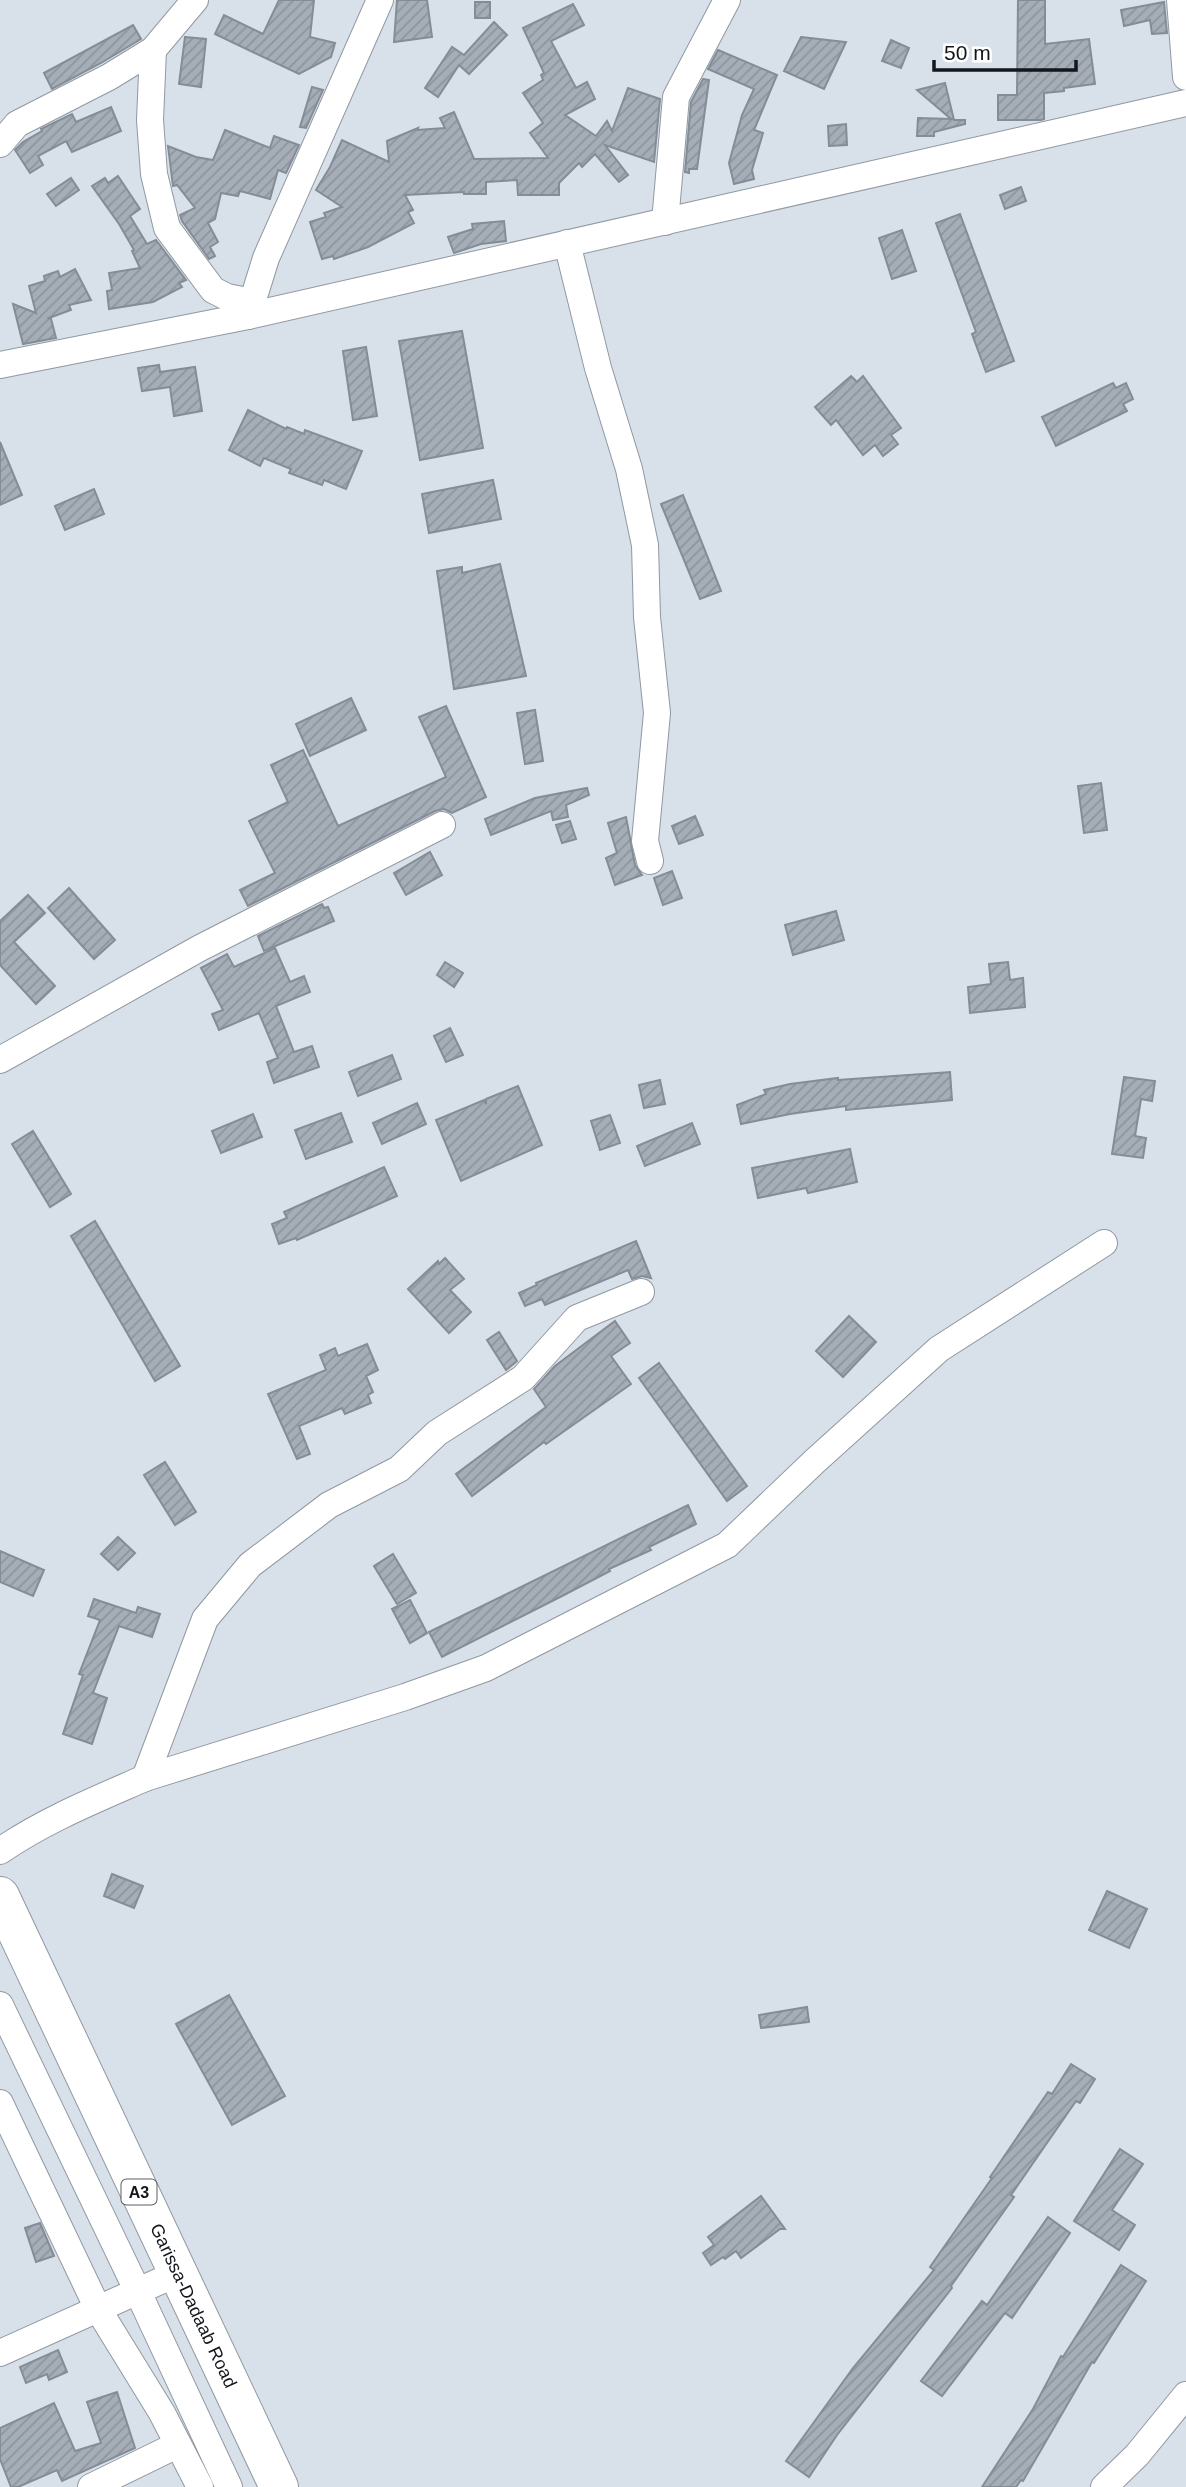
<svg xmlns="http://www.w3.org/2000/svg" width="1186" height="2487" viewBox="0 0 1186 2487" font-family="Helvetica,sans-serif">
<style>
.building{fill:url(#building-hatch);stroke:#848c95;stroke-width:2}
.lines{fill:none;stroke-linecap:round;stroke-linejoin:round}
.minor-casing{stroke:#9098a1;stroke-width:28}
.highway-casing{stroke:#9098a1;stroke-width:40}
.minor{stroke:#fff;stroke-width:26}
.highway{stroke:#fff;stroke-width:38}
.labels{text-anchor:middle;stroke-width:7;stroke-linejoin:round;paint-order:stroke}
.shield{fill:#fff;stroke:#5a5c5f;stroke-width:2}
.shield-label{font-size:16px;font-weight:bold;fill:#13161a}
.street-label{font-size:18px;fill:#13161a;stroke:#fff}
</style>
<defs>
<pattern id="building-hatch" width="6" height="6" patternUnits="userSpaceOnUse" patternTransform="scale(1.75)"><rect width="6" height="6" fill="#a5adb7"/><path d="M-1 1l2-2M0 6l6-6M5 7l2-2" fill="none" stroke="#8d949d"/></pattern>
</defs>
<rect width="100%" height="100%" fill="#d8e0ea"/>
<!-- building -->
<g class="building">
<polygon points="279,0 314,0 310,37 335,43 331,57 299,74 215,34 224,15 263,34"/>
<polygon points="397,0 427,0 432,37 394,42"/>
<polygon points="1018,0 1045,0 1045,44 1089,39 1095,84 1064,88 1064,91 1044,93 1044,119 1041,120 998,120 998,95 1017,95"/>
<rect x="475" y="2" width="15" height="16"/>
<polygon points="1164,2 1167,33 1152,34 1150,20 1124,26 1121,10"/>
<polygon points="573,4 584,25 551,41 576,88 587,82 595,99 565,115 596,136 607,121 612,131 628,88 660,99 654,162 605,145 628,175 619,182 595,154 582,167 579,163 559,183 559,195 518,195 517,180 486,182 486,194 464,194 464,192 405,195 413,210 408,212 414,223 368,247 334,259 333,256 322,259 310,222 326,217 324,213 342,207 316,190 330,167 342,140 389,162 387,141 418,128 417,130 445,128 440,118 454,112 474,159 548,158 530,133 543,123 523,93 543,80 541,75 544,73 523,28"/>
<polygon points="494,22 507,35 469,74 459,65 438,97 425,88 452,47 464,55"/>
<polygon points="133,25 141,39 101,63 52,89 44,73"/>
<polygon points="185,37 206,39 201,87 179,84"/>
<polygon points="801,37 846,42 824,89 784,71"/>
<polygon points="891,40 909,48 901,68 882,61"/>
<polygon points="718,50 777,75 754,130 763,133 752,170 754,179 734,184 729,163 742,115 754,89 708,69"/>
<polygon points="703,79 709,80 697,169 689,169 689,173 685,172 691,102"/>
<polygon points="945,83 954,120 965,120 965,124 934,132 934,136 917,136 918,118 951,119 917,90"/>
<polygon points="312,87 323,90 306,128 300,127"/>
<polygon points="111,107 121,131 72,152 66,141 38,156 43,165 30,173 15,150 23,142 42,131 41,129 72,114 76,122"/>
<polygon points="846,124 847,145 829,146 828,126"/>
<polygon points="225,130 270,148 274,136 299,145 286,173 278,170 270,199 240,191 238,196 221,193 215,219 208,223 218,242 210,247 215,256 209,259 182,221 180,215 195,208 177,185 173,186 168,146 196,157 213,160"/>
<polygon points="118,176 140,209 130,216 147,244 156,240 186,280 179,283 182,287 153,302 109,309 107,291 112,290 109,273 140,268 132,251 134,250 119,224 92,186 105,178 108,183"/>
<polygon points="71,178 79,190 56,206 47,194"/>
<polygon points="1021,187 1026,201 1005,209 1000,195"/>
<polygon points="960,214 1014,361 986,372 972,334 976,332 936,223"/>
<polygon points="504,221 506,241 481,244 454,253 448,237 473,229 472,224"/>
<polygon points="902,230 916,271 892,279 879,238"/>
<polygon points="75,269 91,300 69,305 71,310 49,318 51,319 56,338 23,344 13,304 36,313 29,286 45,281 44,276 58,271 60,277"/>
<polygon points="462,331 483,448 420,460 399,341"/>
<polygon points="366,347 377,416 353,420 343,351"/>
<polygon points="159,365 160,372 195,367 202,411 174,416 170,387 142,391 138,368"/>
<polygon points="851,376 857,382 863,376 901,428 891,435 898,444 883,456 875,445 863,455 836,420 831,425 815,407"/>
<polygon points="1113,383 1116,388 1126,383 1133,399 1123,404 1127,411 1056,446 1042,417"/>
<polygon points="248,410 286,429 287,427 304,434 305,430 362,451 346,489 324,480 322,485 289,473 291,469 264,458 260,466 229,450"/>
<polygon points="0,442 22,495 0,505"/>
<polygon points="493,480 501,519 429,533 422,494"/>
<polygon points="94,489 104,514 65,530 55,506"/>
<polygon points="683,495 721,591 700,599 661,504"/>
<polygon points="500,564 526,676 454,689 437,571 462,567 462,573"/>
<polygon points="351,698 366,730 310,756 296,724"/>
<polygon points="446,706 486,797 452,813 444,809 435,811 248,906 240,890 275,873 249,821 288,802 271,765 303,750 338,826 446,777 419,717"/>
<polygon points="535,710 543,761 525,764 517,713"/>
<polygon points="1101,783 1107,830 1084,833 1078,786"/>
<polygon points="587,788 589,795 566,805 568,817 553,820 551,811 491,835 485,819 535,798"/>
<polygon points="695,816 703,835 679,844 672,826"/>
<polygon points="626,817 635,865 642,875 615,885 606,858 617,853 608,823"/>
<polygon points="570,821 576,839 562,843 556,825"/>
<polygon points="430,852 442,875 406,895 394,873"/>
<polygon points="672,871 682,898 663,905 654,878"/>
<polygon points="69,888 115,940 94,959 48,908"/>
<polygon points="28,895 45,913 14,942 55,986 36,1004 0,965 0,921"/>
<polygon points="322,904 324,908 328,907 334,921 264,951 258,936"/>
<polygon points="836,911 844,940 793,955 785,925"/>
<polygon points="275,948 290,982 304,976 310,992 276,1006 294,1052 312,1046 319,1067 274,1083 267,1062 278,1058 259,1013 219,1030 212,1014 223,1010 201,968 227,954 234,967"/>
<polygon points="445,962 463,973 454,987 437,975"/>
<polygon points="1008,962 1010,980 1023,978 1025,1007 970,1013 968,987 991,984 989,964"/>
<polygon points="450,1028 463,1055 446,1062 434,1036"/>
<polygon points="392,1055 401,1079 358,1096 349,1072"/>
<polygon points="950,1072 952,1100 846,1110 846,1106 790,1114 741,1124 737,1105 766,1094 764,1090 790,1084 838,1078 838,1080"/>
<polygon points="1124,1077 1155,1081 1152,1101 1141,1099 1135,1136 1146,1138 1143,1158 1112,1154"/>
<polygon points="660,1080 665,1104 644,1108 639,1085"/>
<polygon points="518,1086 542,1145 461,1181 436,1120 484,1100 486,1104 486,1099"/>
<polygon points="417,1103 426,1124 382,1144 373,1123"/>
<polygon points="341,1113 352,1142 306,1159 295,1130"/>
<polygon points="253,1114 262,1137 221,1153 212,1131"/>
<polygon points="610,1115 620,1143 600,1150 591,1121"/>
<polygon points="692,1123 700,1144 645,1166 637,1146"/>
<polygon points="33,1131 71,1194 50,1207 12,1144"/>
<polygon points="850,1149 857,1182 808,1193 806,1188 758,1198 752,1168"/>
<polygon points="384,1167 397,1196 297,1240 296,1238 279,1244 272,1224 287,1218 284,1212"/>
<polygon points="95,1221 180,1366 155,1381 71,1236"/>
<polygon points="636,1241 651,1278 642,1276 632,1279 628,1270 545,1305 542,1299 525,1306 519,1293 537,1285 536,1283"/>
<polygon points="445,1258 464,1279 450,1290 471,1312 449,1333 408,1289 438,1261 439,1264"/>
<polygon points="849,1316 876,1342 843,1377 816,1351"/>
<polygon points="615,1321 630,1343 611,1356 631,1384 546,1444 544,1442 472,1496 456,1474 546,1407 534,1389 555,1366"/>
<polygon points="499,1332 517,1361 506,1370 487,1340"/>
<polygon points="367,1344 378,1370 366,1376 373,1392 368,1395 371,1403 345,1414 342,1408 299,1426 310,1454 297,1459 268,1394 326,1370 320,1355 335,1348 338,1356"/>
<polygon points="659,1363 747,1486 727,1501 639,1378"/>
<polygon points="165,1462 196,1512 175,1525 144,1475"/>
<polygon points="688,1505 696,1524 649,1547 651,1550 609,1569 610,1571 564,1595 442,1657 429,1632"/>
<polygon points="118,1537 135,1553 118,1570 101,1554"/>
<polygon points="0,1551 44,1570 33,1596 0,1582"/>
<polygon points="393,1554 416,1593 397,1604 374,1566"/>
<polygon points="94,1599 136,1613 138,1607 160,1614 152,1637 119,1626 93,1693 107,1698 92,1744 63,1734 83,1675 79,1674 100,1620 88,1616"/>
<polygon points="410,1600 427,1633 410,1643 392,1609"/>
<polygon points="112,1874 143,1886 134,1908 104,1896"/>
<polygon points="1107,1891 1147,1909 1129,1948 1089,1930"/>
<polygon points="229,1995 285,2096 232,2125 176,2024"/>
<polygon points="807,2007 809,2022 761,2028 759,2015"/>
<polygon points="1071,2064 1095,2079 1080,2103 1076,2101 1011,2195 1014,2197 951,2286 952,2288 837,2435 809,2477 786,2461 853,2368 934,2270 930,2267 992,2178 990,2177 1048,2092 1052,2094"/>
<polygon points="1120,2149 1143,2164 1112,2210 1135,2225 1119,2250 1074,2221"/>
<polygon points="761,2196 785,2229 780,2229 741,2258 736,2251 725,2259 723,2257 711,2265 703,2253 714,2245 708,2237"/>
<polygon points="1048,2217 1070,2233 1012,2318 1005,2313 942,2396 921,2381 982,2301 987,2305"/>
<polygon points="40,2223 54,2256 36,2262 25,2228"/>
<polygon points="1121,2265 1146,2281 1094,2363 1092,2362 1023,2481 1021,2480 1016,2487 982,2487 1033,2409 1061,2356 1063,2357"/>
<polygon points="58,2350 67,2372 49,2380 47,2374 26,2383 20,2367"/>
<polygon points="117,2392 135,2448 62,2481 57,2470 18,2487 11,2487 0,2459 0,2428 54,2403 75,2451 101,2443 87,2402"/>
</g>
<g class="lines">
<defs>
<g id="minor">
<polyline points="1180,0 1186,77"/>
<polyline points="153,50 150,120 154,174 167,228 213,290 227,297 252,302"/>
<polyline points="0,144 17,124 109,77 153,50 195,0"/>
<polyline points="665,222 676,97 727,0"/>
<polyline points="567,243 598,368 629,469 645,545 647,617 657,713 645,841 650,861"/>
<polyline points="248,316 266,258 380,0"/>
<polyline points="0,365 248,316 1186,103"/>
<polyline points="0,1060 200,948 442,825"/>
<polyline points="145,1778 405,1697 486,1668 727,1545 815,1461 939,1349 1104,1243"/>
<path d="M0 1851C45 1820 95 1800 145 1778L205 1619 250 1565 329 1505 399 1469 437 1433 523 1378 577 1318 641 1292"/>
<polyline points="0,2005 138,2292 229,2487"/>
<polyline points="0,2103 98,2309 162,2413 200,2487"/>
<polyline points="0,2353 178,2273"/>
<polyline points="91,2487 177,2445"/>
<polyline points="1104,2487 1137,2455 1186,2395"/>
</g>
<g id="highway">
<path id="s1" d="M0 1896 279 2487"/>
</g>
</defs>
<!-- minor casing -->
<use href="#minor" class="minor-casing"/>
<!-- highway casing -->
<use href="#highway" class="highway-casing"/>
<!-- minor -->
<use href="#minor" class="minor"/>
<!-- highway -->
<use href="#highway" class="highway"/>
</g>
<g class="labels">
<!-- shield labels -->
<rect class="shield" x="121.5" y="2179.5" width="35" height="25" rx="5"/>
<g class="shield-label">
<text x="139" y="2198">A3</text>
</g>
<!-- street labels -->
<g class="street-label">
<text dy="6" stroke="none"><textPath href="#s1" startOffset="453">Garissa-Dadaab Road</textPath></text>
</g>
</g>
<!-- scale -->
<path d="M934 60v10h142v-10" fill="none" stroke="#13161a" stroke-width="3.5"/>
<text x="944" y="60" font-size="21" fill="#13161a" stroke="#ffffff" stroke-width="5" paint-order="stroke">50 m</text>
</svg>
